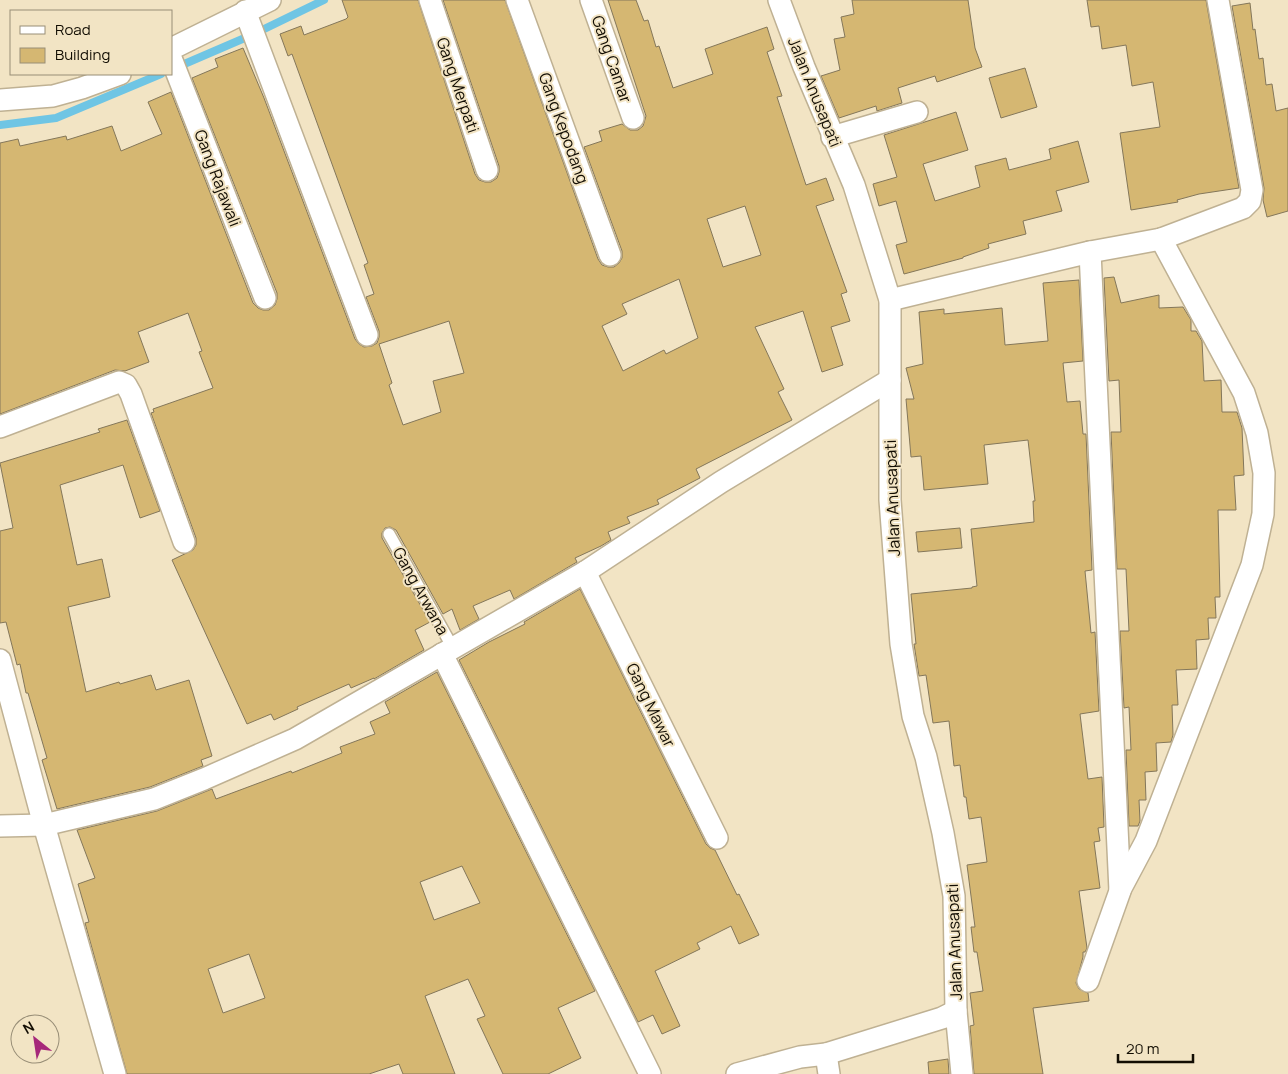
<svg xmlns="http://www.w3.org/2000/svg" width="1288" height="1074" viewBox="0 0 1288 1074" font-family="Manrope,sans-serif">
<style>
.lines{fill:none;stroke-linecap:round;stroke-linejoin:round}
.stream{stroke:#6fc5e4;stroke-width:8}
.building{fill:#d5b772;stroke:#84775a;fill-rule:evenodd}
.service-casing{stroke:#bfb193;stroke-width:14}
.minor-casing{stroke:#bfb193;stroke-width:24}
.service{stroke:#fff;stroke-width:11}
.minor{stroke:#fff;stroke-width:21}
.labels{text-anchor:middle;stroke-width:4;stroke-linejoin:round;paint-order:stroke}
.street-label{font-size:16px;fill:#120d03;stroke:#f2e4c4}
</style>
<rect width="100%" height="100%" fill="#f2e4c4"/>
<g class="lines">
<!-- stream -->
<g class="stream">
<polyline points="175,68 254,34 324,0"/>
<polyline points="0,125 56,118 161,74"/>
</g>
</g>
<!-- building -->
<g class="building">
<path d="M342 0H418L475 174 479 180 485 182H491L497 178 499 172V166L443 0H505L598 259 602 265 608 267H614L619 263 622 258V251L584 147 602 141 599 131 622 124 630 130H638L643 126 646 116 608 0H636L644 21 648 20 656 47 659 46 673 88 713 74 705 49 767 27 774 49 767 52 782 96 777 97 806 185 826 178 834 200 816 206 847 292 841 294 850 321 831 327 843 365 822 372 803 311 755 327 784 389 778 392 792 420 696 469 700 478 657 500 659 504 627 517 630 523 608 532 611 540 601 546 575 558 577 562 514 599 510 590 473 606 479 619 460 630 452 609 443 614 396 530 390 527 385 528 382 533V538L430 622 415 630 424 650 374 679V678L351 688 349 684 297 707 298 709 274 720 271 714 247 724 172 560 193 550 196 545V538L151 413 154 412 153 409 213 388 199 352 202 351 188 313 138 332 149 362 125 371 115 370 0 414V143L18 139 20 146 66 136 67 140 112 126 121 151 162 134 148 102 171 92 253 303 258 308 263 310H269L275 305 277 299V293L192 78 218 67 215 59 243 48 264 98 355 339 359 344 364 347 372 346 377 343 379 337V331L366 297 374 294 364 265 368 263 292 54 288 56 280 34 301 26 304 35 346 19 348 17ZM745 206 761 255 723 267 707 219ZM679 279 698 338 666 354 664 350 623 371 602 326 627 314 622 304ZM449 321 464 373 433 381 441 412 403 425 389 385 392 383 379 344Z"/>
<polygon points="852,0 968,0 975,48 982,67 937,82 935,76 898,88 902,103 877,111 876,106 839,118 821,76 840,70 834,39 845,37 841,17 854,14"/>
<polygon points="1087,0 1206,0 1239,188 1199,194 1177,200 1178,202 1131,210 1120,133 1160,127 1153,82 1132,86 1126,45 1102,49 1099,26 1091,27"/>
<polygon points="1250,3 1253,30 1255,29 1259,59 1263,58 1266,85 1272,84 1276,111 1288,108 1288,211 1267,217 1263,200 1264,188 1232,6"/>
<polygon points="1025,68 1037,107 1001,118 989,78"/>
<polygon points="956,112 968,150 923,164 935,201 980,187 975,166 1006,158 1009,170 1051,159 1049,149 1078,141 1089,182 1056,191 1062,211 1023,221 1026,234 988,244 989,248 963,257 963,258 904,274 896,245 907,242 896,201 879,206 873,184 897,177 884,135"/>
<polygon points="1114,277 1121,303 1159,295 1159,308 1183,307 1191,320 1191,331 1196,331 1202,341 1204,381 1221,380 1222,412 1237,412 1242,428 1244,475 1234,476 1236,510 1218,510 1220,597 1215,597 1216,618 1208,618 1209,639 1196,640 1197,669 1176,670 1178,705 1172,705 1173,735 1171,742 1156,743 1157,771 1145,772 1146,800 1139,800 1140,821 1138,826 1129,826 1126,750 1131,750 1129,707 1124,708 1120,631 1129,631 1126,569 1117,569 1111,432 1121,432 1119,380 1109,381 1104,278"/>
<polygon points="1079,280 1083,361 1063,363 1067,402 1080,401 1083,434 1086,434 1092,570 1085,571 1091,633 1095,632 1099,711 1080,714 1088,779 1102,777 1104,827 1098,828 1100,841 1094,842 1100,888 1079,891 1087,948 1085,952 1083,952 1083,957 1076,983 1079,989 1088,993 1089,1001 1033,1008 1043,1074 974,1074 970,1026 974,1025 970,993 983,991 977,952 974,952 971,927 975,927 967,865 987,862 981,817 969,819 966,797 964,797 960,765 954,766 949,721 933,723 926,675 919,676 914,644 916,644 911,594 972,588 972,587 977,586 971,529 1034,522 1033,501 1035,501 1028,440 984,445 988,484 924,490 921,456 911,457 906,399 914,399 906,368 923,364 919,312 944,309 944,314 1002,308 1005,345 1048,341 1043,283"/>
<polygon points="127,420 160,511 140,518 123,465 60,485 77,565 102,559 110,597 68,607 86,692 119,682 120,684 151,675 156,690 189,680 212,756 201,760 203,766 150,787 57,809 42,760 47,758 28,693 26,693 20,664 17,665 6,622 0,623 0,531 13,528 0,463 100,432 98,429"/>
<polygon points="960,528 962,548 918,552 916,532"/>
<polygon points="580,589 706,844 710,848 715,850 737,895 739,894 759,935 739,944 731,926 697,943 700,949 655,971 680,1026 662,1034 653,1015 638,1022 459,660 489,642 525,624 524,622"/>
<path d="M437 672 595 991 558 1008 581 1058 548 1074H503L477 1019 485 1016 468 979 425 996 455 1074H403L399 1064 369 1074H127L85 923 89 922 78 884 95 878 77 830 157 811 212 789 216 799 291 771 292 773 342 753 340 747 375 734 370 722 390 713 385 702ZM462 866 480 903 434 920 420 882ZM249 954 265 998 223 1013 208 969Z"/>
<polygon points="948,1059 949,1074 929,1074 928,1062"/>
</g>
<g class="lines">
<defs>
<polyline id="service" points="389,534 453,648"/>
<g id="minor">
<polyline points="430,0 487,170"/>
<polyline points="517,0 610,255"/>
<polyline points="591,0 633,118"/>
<polyline points="779,0 804,67 854,185 890,300 890,500 901,644 913,716 926,757 943,833 954,896 956,1011 962,1074"/>
<polyline points="245,11 367,335"/>
<polyline points="171,49 270,0"/>
<polyline points="171,58 265,298"/>
<polyline points="0,100 53,96 82,88 120,74"/>
<polyline points="832,137 917,112"/>
<polyline points="890,300 1090,252 1161,239 1243,208 1250,201 1252,190 1218,0"/>
<polyline points="0,427 119,382 126,385 131,394 184,542"/>
<polyline points="585,572 717,838"/>
<polyline points="442,654 650,1074"/>
<polyline points="0,660 44,825 115,1074"/>
<polyline points="0,826 44,825 154,799 204,779 295,739 585,572 721,482 890,380"/>
<polyline points="1120,890 1146,841 1252,565 1263,514 1264,473 1257,433 1244,393 1161,239"/>
<polyline points="1088,981 1120,891 1090,252"/>
<polyline points="826,1054 829,1074"/>
<polyline points="737,1074 800,1057 826,1054 942,1018 956,1011"/>
</g>
</defs>
<!-- service casing -->
<use href="#service" class="service-casing"/>
<!-- minor casing -->
<use href="#minor" class="minor-casing"/>
<!-- service -->
<use href="#service" class="service"/>
<!-- minor -->
<use href="#minor" class="minor"/>
</g>
<g class="labels">
<!-- street labels -->
<g class="street-label">
<text transform="translate(612 59) rotate(71)" y="6">Gang Camar</text>
<text transform="translate(458 85) rotate(71)" y="6">Gang Merpati</text>
<text transform="translate(815 92) rotate(68)" y="6">Jalan Anusapati</text>
<text transform="translate(564 128) rotate(70)" y="6">Gang Kepodang</text>
<text transform="translate(218 178) rotate(69)" y="6">Gang Rajawali</text>
<text transform="translate(892 498) rotate(-92)" y="6">Jalan Anusapati</text>
<text transform="translate(421 591) rotate(61)" y="6">Gang Arwana</text>
<text transform="translate(651 705) rotate(64)" y="6">Gang Mawar</text>
<text transform="translate(954 942) rotate(-92)" y="6">Jalan Anusapati</text>
</g>
</g>
<!-- legend -->
<rect x="10" y="10" width="162" height="65" fill="#f2e4c4" stroke="#988e77"/>
<rect x="20" y="26" width="25" height="8" fill="#ffffff" stroke="#988e77"/>
<text x="55" y="35" font-size="15" fill="#120d03">Road</text>
<rect x="20" y="48" width="25" height="15" fill="#d5b772" stroke="#988e77"/>
<text x="55" y="60" font-size="15" fill="#120d03">Building</text>
<!-- north arrow -->
<g transform="translate(35 1039) rotate(330)"><circle r="24" fill="#f2e4c4" stroke="#988e77"/>
<path d="M0-4L9 19L0 12L-9 19Z" fill="#a6287a"/>
<text y="-8" font-size="14" font-weight="bold" text-anchor="middle" fill="#120d03">N</text>
</g>
<!-- scale -->
<path d="M1118 1054v8h75v-8" fill="none" stroke="#120d03" stroke-width="2.5"/>
<text x="1126" y="1054" font-size="15" fill="#120d03" stroke="#f2e4c4" stroke-width="4" paint-order="stroke">20 m</text>
</svg>
